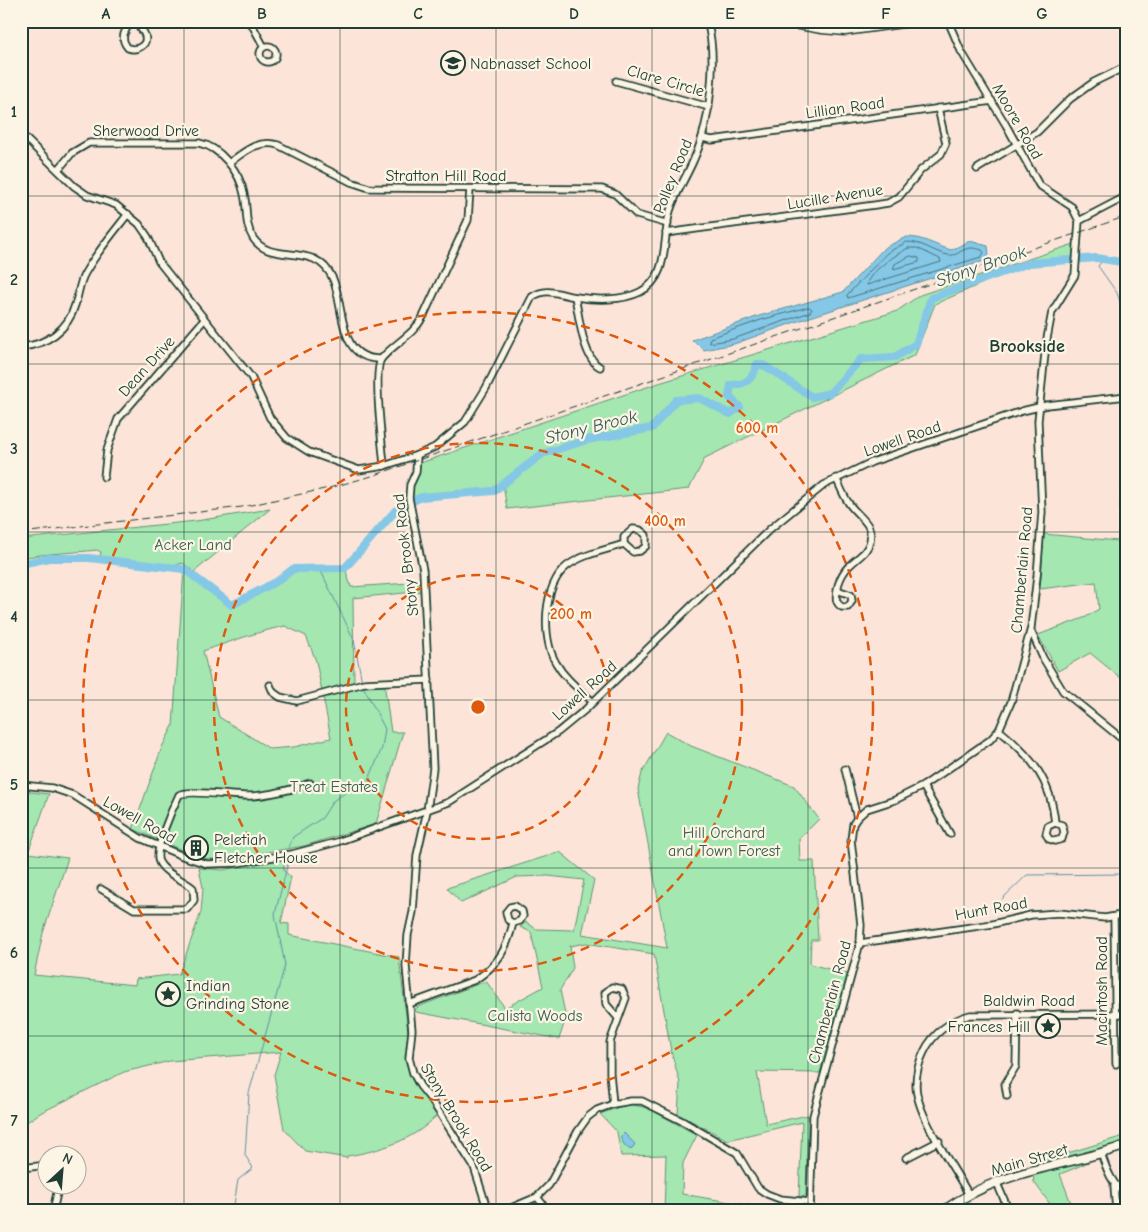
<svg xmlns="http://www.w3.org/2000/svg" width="1148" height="1232" viewBox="0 0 1148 1232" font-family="'Comic Neue',sans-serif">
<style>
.green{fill:#a4e7b1;stroke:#629272;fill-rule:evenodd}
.water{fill:#85c7e6;stroke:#5c909f}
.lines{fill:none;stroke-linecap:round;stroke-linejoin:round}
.shore{stroke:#48747b;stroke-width:1}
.stream{stroke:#5c909f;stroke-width:1}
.river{stroke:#85c7e6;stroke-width:8}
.minor-casing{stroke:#1f3d34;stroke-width:9}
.major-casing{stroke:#1f3d34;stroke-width:11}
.minor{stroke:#fcf5e5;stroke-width:5.5}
.major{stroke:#fcf5e5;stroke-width:8}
.rail{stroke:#1f3d34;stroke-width:1;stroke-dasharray:8 4;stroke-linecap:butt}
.grid{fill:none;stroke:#1f3d34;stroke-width:1;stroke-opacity:0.55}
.ring{fill:none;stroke:#de580e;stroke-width:2.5;stroke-dasharray:9 6}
.labels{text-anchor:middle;stroke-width:4.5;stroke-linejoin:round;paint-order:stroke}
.poi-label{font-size:16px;fill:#1f3d34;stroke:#fcf5e5;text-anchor:start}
.street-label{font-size:16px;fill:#1f3d34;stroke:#fcf5e5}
.park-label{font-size:16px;fill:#3a5f4d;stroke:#fcf5e5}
.water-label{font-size:18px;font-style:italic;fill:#335958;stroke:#fcf5e5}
.neighbourhood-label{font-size:18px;font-weight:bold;fill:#1f3d34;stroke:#fcf5e5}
.centre{fill:#de580e;stroke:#fcf5e5;stroke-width:2.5}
.ring-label{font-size:15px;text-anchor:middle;font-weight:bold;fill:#de580e;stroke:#fcf5e5;stroke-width:4.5;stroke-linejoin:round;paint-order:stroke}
.neatline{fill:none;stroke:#1f3d34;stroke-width:2}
.grid-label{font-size:16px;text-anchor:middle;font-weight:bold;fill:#1f3d34}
</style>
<rect width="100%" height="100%" fill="#fce5d8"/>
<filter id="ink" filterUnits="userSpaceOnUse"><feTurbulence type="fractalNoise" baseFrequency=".02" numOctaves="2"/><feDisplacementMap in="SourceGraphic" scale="10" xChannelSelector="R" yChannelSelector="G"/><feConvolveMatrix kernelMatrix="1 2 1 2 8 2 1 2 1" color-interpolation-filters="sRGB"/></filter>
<g filter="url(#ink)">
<!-- green -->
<g class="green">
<polygon points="1077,243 1078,257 1029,263 935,304 915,355 705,458 689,489 507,509 503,484 494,491 409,498 417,464 659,383 897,311 920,295"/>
<polygon points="1122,473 1127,474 1127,683 1090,653 1058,671 1038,635 1086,617 1099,609 1096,582 1040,589 1044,534 1118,541"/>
<path d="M270 509 194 572 183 563 175 565 104 559 100 557 101 552 97 550C71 553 47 553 21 558V539L196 521Z"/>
<path d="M345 568 351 587 424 582 425 591 353 598 354 685 384 682 391 732H403L376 824 304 846 220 860 200 858 133 829 162 747 173 726 184 569 232 605 279 580 293 569ZM285 626 306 636 316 661 331 738 294 747 270 749 219 717 203 651C230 642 256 632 285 626Z"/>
<polygon points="666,732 691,746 794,786 819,819 799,839 800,861 814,861 818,940 811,940 810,964 848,974 820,1073 757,1072 766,1124 808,1115 806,1195 803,1197 799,1196 802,1122 728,1140 678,1114 680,1083 671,1051 654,954 586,943 570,946 573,968 560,990 566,1018 559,1039 416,1012 415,1009 420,1006 486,981 505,1008 543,987 531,932 520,927 526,922 536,929 574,930 584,880 548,876 517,877 461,903 447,888 560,852 594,880 582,934 667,948 638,789 642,773"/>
<path d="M21 791 49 794 28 853 68 858 43 933 34 975 135 985 136 979 179 974 201 912 203 888 199 868 223 870 284 857V871L291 877 281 923 289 924V935L399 957 409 1040 406 1062 410 1073 437 1115C415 1140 379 1151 347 1156V1158L305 1151 284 1129 274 1075 281 1052 170 1061 124 1072 40 1113 21 1126Z"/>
<polygon points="628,1104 648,1108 697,1135 683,1163 682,1194 759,1207 759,1211 664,1211 666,1155 621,1156 617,1132 600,1114"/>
<path d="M1127 1135V1146C1103 1153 1083 1166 1060 1174L1074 1211H1055L1034 1182 1032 1164Z"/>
</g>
<!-- water -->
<g class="water">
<path d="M906 237C923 237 934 245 951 250L970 241 988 246 989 255 984 261 801 320 734 344 704 350 692 340 759 316 843 292 884 248Z"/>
<polygon points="624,1133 635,1144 631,1150 625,1146 620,1137"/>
</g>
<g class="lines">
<!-- shore -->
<g class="shore">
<path d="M907 242C923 242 933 252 948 255 961 257 962 243 982 250L984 253 981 257 848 298 847 295 887 253Z"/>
<path d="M908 248H917L940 259 941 262 867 285C868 272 896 255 908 248Z"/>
<polygon points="911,256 919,258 919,262 893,269 895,264"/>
<polygon points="809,307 812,309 810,312 733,339 711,343 709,342 710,338 761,320"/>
</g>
<!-- stream -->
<g class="stream">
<polyline points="1104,259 1098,266 1117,293 1127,323"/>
<polyline points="1127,562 1124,573 1127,595"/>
<polyline points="320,569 354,640 362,682"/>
<polyline points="289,847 293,837 322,818 333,801 352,788 365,789 382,748 385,729 363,686"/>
<polyline points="1002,899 1027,875 1127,874"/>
<polyline points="233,1211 238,1180 253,1168 245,1155 249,1093 285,965 275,914 289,859"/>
</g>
<!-- river -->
<path class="river" d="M21 564 49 558H89L184 569 232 605 279 580 293 569 345 568 396 510 421 497 494 491 542 454 587 440 652 428 676 400 699 398 730 414 740 407 729 397 731 385C746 385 753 379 757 364L765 366 812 397 830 393 861 359 895 357 916 344 931 298 1029 263 1097 258 1127 263"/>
<defs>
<g id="minor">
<path d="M131 21C125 31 119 38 128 48 137 51 150 45 144 33 142 29 137 25 133 21"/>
<polyline points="250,21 264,47"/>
<polyline points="948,21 961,51 1006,125 1039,185 1072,207 1079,221"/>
<circle cx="268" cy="54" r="8"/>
<polyline points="616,81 709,107"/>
<polyline points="21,134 74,186 87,195 116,205 139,224 148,237 159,262 251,377 270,418 287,438 309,452 359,470 384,466 417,455 416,472 410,485 409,498 423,570 433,768 427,811 417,855 413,912 408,935 406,966 412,1030 409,1058 413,1073 420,1086 432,1101 474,1167 488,1211"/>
<polyline points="702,138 712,140 992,101"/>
<path d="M229 163C244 152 258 139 278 145L351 182 369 188 602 189 615 194 637 215 668 224"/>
<polyline points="977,169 1037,132 1070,99 1094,82 1127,66"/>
<path d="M58 170 72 153 89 143H199C220 147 240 172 244 194 248 210 244 223 253 238 272 267 315 239 333 279 345 308 337 359 380 359"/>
<polyline points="666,233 875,205 888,203 899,197 921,170 941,154 946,143 938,108"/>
<path d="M575 297C579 315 583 359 600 367"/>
<path d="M21 347C46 345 68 330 75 305 79 294 79 283 85 273 97 252 113 233 128 214"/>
<path d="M417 455 435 447 465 422 486 388 532 297C547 286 560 295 576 297 595 300 622 301 640 292 670 277 662 239 670 211 676 192 687 176 694 159 710 124 718 58 707 21"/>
<path d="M384 466C383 449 372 368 382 358 395 343 413 335 423 317L468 220 470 189"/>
<polyline points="104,477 107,450 118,419 204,320"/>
<path d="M836 478C840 486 843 495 848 502 856 516 874 522 870 541 866 560 843 559 837 590 836 598 835 603 842 607H848L852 601 851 595 837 590"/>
<polyline points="1031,631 1043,658 1063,691 1127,743"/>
<polyline points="270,685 273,692 280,697 297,701 364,683 429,680"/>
<path d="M593 702C580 690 565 679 556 663 541 638 543 585 567 566 583 554 606 550 624 544V537L633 529 640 530 646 535V546L640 551 633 552 624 544"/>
<path d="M999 730C1032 757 1051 780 1055 823L1048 826 1046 834 1049 839 1055 841 1062 839 1064 832 1062 825 1055 823"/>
<polyline points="845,769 857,818"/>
<polyline points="21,785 52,788 73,795 140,838 185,857 207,864 237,863 292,854 337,842 449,802 558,732 586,709 770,529 824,485 872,462 1022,411 1047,405 1127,396"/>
<polyline points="923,786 950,834"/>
<path d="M101 889 134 909H187L194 900 193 888C184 880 165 874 159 862 153 851 173 807 179 795 188 789 236 797 252 796 268 795 296 789 310 783"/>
<polyline points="1114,917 1116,1064"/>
<polyline points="860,943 993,924 1031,915 1059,913 1105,918 1127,914"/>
<path d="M409 1004 475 980C498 965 507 949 513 923L508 920 506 912 510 907 515 906 522 911 523 916 520 921 513 923"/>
<polyline points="1007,1096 1005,1084 1016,1066 1017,1013"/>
<polyline points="613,1104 610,1073 610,1042 626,998 622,989 612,987 605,993 606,1004 618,1018"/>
<path d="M1101 1153C1107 1171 1112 1184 1127 1197"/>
<polyline points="906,1158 939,1141"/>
<polyline points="21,1168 48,1165"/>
<polyline points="996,1181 1009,1211"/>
<polyline points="1114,1186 1116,1211"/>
<path d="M969 1195C954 1167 916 1115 916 1085 916 1073 919 1062 924 1052 933 1033 951 1020 970 1015L1127 1014"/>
<polyline points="537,1197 548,1211"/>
<polyline points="53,1211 59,1184"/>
<polyline points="504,1211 537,1197 549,1185 578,1131 588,1117 597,1110 613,1104 631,1101 642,1101 684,1122 737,1153 758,1188 767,1194 780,1199 810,1202"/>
<polyline points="810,1211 813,1116 860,943 861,925 851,840 853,824 857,818 867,809 895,800 923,786 990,740 999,730 1011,702 1031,628 1037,576 1042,512 1038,421 1046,344 1052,312 1075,275 1079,221 1127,196"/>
</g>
<g id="major">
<polyline points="776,21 822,29 845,31 917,21"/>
<path d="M943 1211C1003 1168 1061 1168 1127 1145"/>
</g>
</defs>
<!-- minor casing -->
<use href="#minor" class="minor-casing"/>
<!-- major casing -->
<use href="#major" class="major-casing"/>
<!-- minor -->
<use href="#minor" class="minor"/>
<!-- major -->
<use href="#major" class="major"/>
<!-- rail -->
<polyline class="rail" points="21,533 242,507 329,488 372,476 1127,216"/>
</g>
</g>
<!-- grid -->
<path class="grid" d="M184 21V1211M340 21V1211M496 21V1211M652 21V1211M808 21V1211M964 21V1211M21 196H1127M21 364H1127M21 532H1127M21 700H1127M21 868H1127M21 1036H1127"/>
<!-- distance rings -->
<g class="ring">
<circle cx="478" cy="707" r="132"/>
<circle cx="478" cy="707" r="264"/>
<circle cx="478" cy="707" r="395"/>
</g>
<!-- icons -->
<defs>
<symbol id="school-ring" viewBox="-11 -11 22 22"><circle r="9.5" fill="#fcf5e5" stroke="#1f3d34" stroke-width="1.5"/><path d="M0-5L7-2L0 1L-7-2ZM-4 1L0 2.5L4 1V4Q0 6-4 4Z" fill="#1f3d34"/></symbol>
<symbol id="building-ring" viewBox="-11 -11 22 22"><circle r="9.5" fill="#fcf5e5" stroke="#1f3d34" stroke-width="1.5"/><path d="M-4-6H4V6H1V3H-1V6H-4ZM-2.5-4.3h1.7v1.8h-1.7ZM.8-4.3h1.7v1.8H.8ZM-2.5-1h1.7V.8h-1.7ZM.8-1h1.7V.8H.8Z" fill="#1f3d34"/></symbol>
<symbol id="sight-ring" viewBox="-11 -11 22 22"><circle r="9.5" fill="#fcf5e5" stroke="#1f3d34" stroke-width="1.5"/><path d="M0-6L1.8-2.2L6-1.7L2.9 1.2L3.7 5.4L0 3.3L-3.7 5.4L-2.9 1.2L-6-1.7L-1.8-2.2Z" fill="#1f3d34"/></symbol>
</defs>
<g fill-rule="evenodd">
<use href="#school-ring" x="439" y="49" width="28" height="28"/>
<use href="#building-ring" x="182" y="834" width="28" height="28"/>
<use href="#sight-ring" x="154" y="980" width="28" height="28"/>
<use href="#sight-ring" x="1034" y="1012" width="28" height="28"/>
</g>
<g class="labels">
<!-- poi labels -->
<g class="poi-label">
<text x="470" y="69">Nabnasset School</text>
<text x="214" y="845">Peletiah<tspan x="214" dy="18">Fletcher House</tspan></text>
<text x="186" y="991">Indian<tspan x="186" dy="18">Grinding Stone</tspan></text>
<text x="1030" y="1032" text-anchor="end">Frances Hill</text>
</g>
<!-- street labels -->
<g class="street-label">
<text transform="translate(666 80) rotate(16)" y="6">Clare Circle</text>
<text transform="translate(845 107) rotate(-8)" y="6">Lillian Road</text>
<text transform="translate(1018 121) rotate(60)" y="6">Moore Road</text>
<text x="146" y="136">Sherwood Drive</text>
<text x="446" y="181">Stratton Hill Road</text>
<text transform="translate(672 176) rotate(-68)" y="6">Polley Road</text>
<text transform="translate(835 196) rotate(-9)" y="6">Lucille Avenue</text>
<text transform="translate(146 366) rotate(-48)" y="6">Dean Drive</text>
<text transform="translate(902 438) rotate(-19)" y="6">Lowell Road</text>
<text transform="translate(405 555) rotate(-97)" y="6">Stony Brook Road</text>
<text transform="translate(1021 570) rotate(-85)" y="6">Chamberlain Road</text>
<text transform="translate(584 690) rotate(-42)" y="6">Lowell Road</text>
<text transform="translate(140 819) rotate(29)" y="6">Lowell Road</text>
<text transform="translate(991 908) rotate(-10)" y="6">Hunt Road</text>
<text transform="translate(1101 991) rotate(-90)" y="6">Macintosh Road</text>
<text x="1029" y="1006">Baldwin Road</text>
<text transform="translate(829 1002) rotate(-75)" y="6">Chamberlain Road</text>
<text transform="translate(457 1117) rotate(59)" y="6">Stony Brook Road</text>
<text transform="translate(1029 1159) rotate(-16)" y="6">Main Street</text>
</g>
<!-- park labels -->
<g class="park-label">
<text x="193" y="550">Acker Land</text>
<text x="334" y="792">Treat Estates</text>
<text x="724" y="838">Hill Orchard<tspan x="724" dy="18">and Town Forest</tspan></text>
<text x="535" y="1021">Calista Woods</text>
</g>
<!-- water labels -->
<g class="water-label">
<text transform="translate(981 266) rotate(-19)" y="6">Stony Brook</text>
<text transform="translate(591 427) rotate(-14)" y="6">Stony Brook</text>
</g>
<!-- neighbourhood labels -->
<g class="neighbourhood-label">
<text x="1027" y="352">Brookside</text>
</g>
</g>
<circle cx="478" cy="707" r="8" class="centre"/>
<g class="ring-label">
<text x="757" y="433">600 m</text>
<text x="665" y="526">400 m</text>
<text x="571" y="619">200 m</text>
</g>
<!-- margin -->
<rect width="1148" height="1232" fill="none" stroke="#fcf5e5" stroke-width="55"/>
<!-- north arrow -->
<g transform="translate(62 1170) rotate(26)"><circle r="24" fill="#fcf5e5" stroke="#a4ab9e"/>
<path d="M0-4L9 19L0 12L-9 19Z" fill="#1f3d34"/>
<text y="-8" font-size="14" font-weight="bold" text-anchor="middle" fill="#1f3d34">N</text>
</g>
<rect x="28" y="28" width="1092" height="1176" class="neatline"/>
<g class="grid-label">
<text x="106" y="19">A</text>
<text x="262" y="19">B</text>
<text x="418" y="19">C</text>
<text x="574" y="19">D</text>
<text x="730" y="19">E</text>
<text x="886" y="19">F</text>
<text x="1042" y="19">G</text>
<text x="14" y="117">1</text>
<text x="14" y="285">2</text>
<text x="14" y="454">3</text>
<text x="14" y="622">4</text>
<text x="14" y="790">5</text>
<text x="14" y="958">6</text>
<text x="14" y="1126">7</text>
</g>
</svg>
